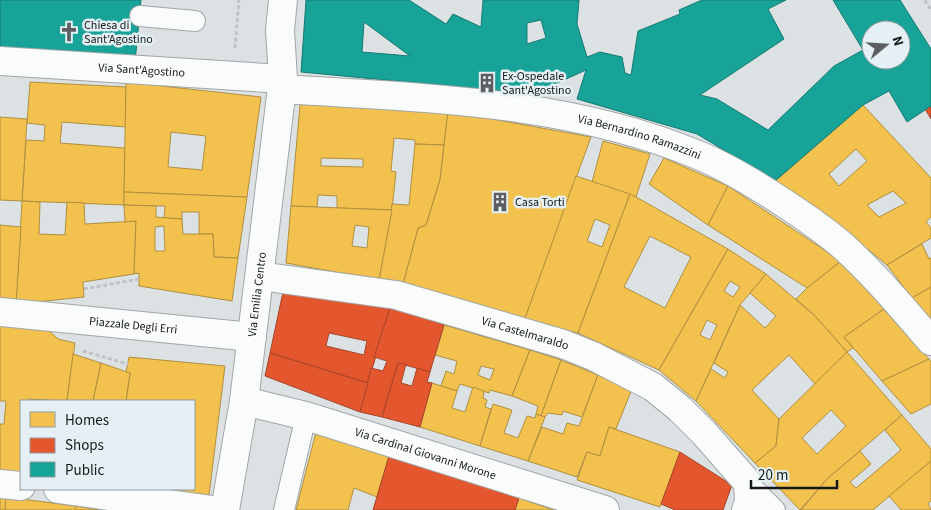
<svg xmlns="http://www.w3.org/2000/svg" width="931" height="510" viewBox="0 0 931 510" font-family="'Source Sans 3',sans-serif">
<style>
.homes{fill:#f2c14e;stroke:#b08f3f;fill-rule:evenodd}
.shops{fill:#e4572e;stroke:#a64428;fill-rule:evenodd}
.public{fill:#17a398;stroke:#167a72;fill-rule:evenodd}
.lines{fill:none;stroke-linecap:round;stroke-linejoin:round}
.pedestrian-casing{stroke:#a1a6a7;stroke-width:22}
.minor-casing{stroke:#a1a6a7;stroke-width:30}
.path{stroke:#c1c2c4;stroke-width:3;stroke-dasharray:4 2.5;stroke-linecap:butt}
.pedestrian{stroke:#fafbfb;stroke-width:20}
.minor{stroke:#fafbfb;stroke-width:28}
.labels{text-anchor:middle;stroke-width:5;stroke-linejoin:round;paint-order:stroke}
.poi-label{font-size:12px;fill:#15191b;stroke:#e5f0f5;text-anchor:start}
.street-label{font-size:12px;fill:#15191b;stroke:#e5f0f5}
</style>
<rect width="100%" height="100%" fill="#dce2e4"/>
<!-- homes -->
<g class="homes">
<polygon points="30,82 126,87 126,127 62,122 60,143 125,148 124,205 22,201 26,140 44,141 45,125 27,123"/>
<path d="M126 82 261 97 247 197 124 192ZM171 132 206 136 202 170 168 167Z"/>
<path d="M309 96 449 106 444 145 415 144V140L394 138 391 171 396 172 392 210 337 208V196L318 195 317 207 291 206 300 105ZM321 158 363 159V167L321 166Z"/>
<path d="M863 105 931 178V217L926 222 931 228V238L887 265 832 220 775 181ZM856 149 867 161 839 186 829 174ZM893 191 906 203 879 217 867 205Z"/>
<polygon points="448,111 591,137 524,321 403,284 418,228 426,225 440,179"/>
<polygon points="0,117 27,119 22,201 0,200"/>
<polygon points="603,141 650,154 636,197 592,182"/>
<polygon points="415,144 444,145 440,179 426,225 418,228 403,284 379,280 392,204 409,205"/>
<polygon points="664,158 728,186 708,225 649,184"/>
<path d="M576 176 630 194 578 333 524 321ZM595 219 610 225 602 247 587 241Z"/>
<polygon points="728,186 841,261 807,288 708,225"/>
<polygon points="124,192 247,197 238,258 214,257 213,234 199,234 199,212 182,212 182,219 164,218 165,206 124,205"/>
<path d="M630 194 636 197 728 249 659 370 578 333ZM650 236 691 257 665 308 624 287Z"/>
<polygon points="22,201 40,202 39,234 65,235 67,202 84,203 85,224 136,221 134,274 83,282 84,297 16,304"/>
<path d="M124 205 156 206V217L182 219 183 234H213L214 257 238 258 232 301 139 286V273L134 274 136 221 125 222ZM164 226 165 251H155V227Z"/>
<path d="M291 206 392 210 379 280 286 263ZM355 225 369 227 367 248 352 246Z"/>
<polygon points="0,225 21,227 16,304 0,302"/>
<polygon points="922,244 929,259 931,258 931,287 912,298 887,265"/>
<path d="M728 249 766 274 740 305 696 401 659 370ZM730 281 740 287 733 297 724 291ZM707 320 717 325 710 340 700 335Z"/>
<polygon points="841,261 884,309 844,337 853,348 847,352 816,317 796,299 807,288"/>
<polygon points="766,274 816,317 847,352 815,384 789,355 752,390 779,419 776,446 755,463 696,401 711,369 725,378 728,372 714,363 740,305 765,328 776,316 750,293"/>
<polygon points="931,287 931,321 912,298"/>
<polygon points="884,309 929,359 882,381 844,337"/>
<polygon points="0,323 45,327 58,339 75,343 67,401 29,399 29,401 21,401 21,477 0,476 0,424 4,424 6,401 0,401"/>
<path d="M444 325 530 350 512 396 490 390 489 393 460 384 457 391 441 386 446 371 454 374 457 361 435 355ZM481 366 494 369 490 380 478 375Z"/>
<polygon points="530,350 561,360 541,416 536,414 538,406 512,396"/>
<path d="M847 352 902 415 828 478 800 510 755 463 776 446 779 419ZM831 410 846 426 817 454 802 438Z"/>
<polygon points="73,354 101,363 93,401 67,401"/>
<polygon points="129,357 225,366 209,495 145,489 194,489 194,401 126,401 130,373 126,372"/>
<polygon points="929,359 931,362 931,404 911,414 882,381"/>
<polygon points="561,360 598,375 582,417 563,411 562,415 548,413 545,417 541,416"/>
<polygon points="101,363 130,373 126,401 93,401"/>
<polygon points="598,375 632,389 616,429 609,427 600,456 587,452 577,477 528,461 542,427 563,434 567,423 579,426"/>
<polygon points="432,383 457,391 452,408 465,412 473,387 484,391 483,398 487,400 485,407 491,409 480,446 420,427"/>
<polygon points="493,404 512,410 504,433 518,438 527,416 535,418 536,414 545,417 528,461 480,446"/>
<polygon points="902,415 931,449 931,461 873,510 801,510 828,478 860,451 871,464 850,482 856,488 901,450 885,430"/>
<polygon points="609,427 680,452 660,507 577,480 587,452 600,456"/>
<polygon points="316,432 389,456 377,497 354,488 348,510 296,510"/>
<polygon points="931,461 931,501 928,503 931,510 901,510 889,496"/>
<polygon points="0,497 6,497 5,510 0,510"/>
<polygon points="6,497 76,506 75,510 5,510"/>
<polygon points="519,498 533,503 554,510 515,510"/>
<polygon points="76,506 99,510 75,510"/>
</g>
<!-- shops -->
<g class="shops">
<polygon points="931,106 931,119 925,109"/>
<path d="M283 292 391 305 368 383 270 353ZM329 333 367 341 364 355 326 346Z"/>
<polygon points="391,305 444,325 430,372 398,363 382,417 360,412 371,368 383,371 387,361 374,357"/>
<polygon points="270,353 368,383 360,412 265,376"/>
<polygon points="398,363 406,364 401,383 412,386 417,368 430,372 427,382 432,383 420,427 382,417"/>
<polygon points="680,452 732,485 723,510 675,510 661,504"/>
<polygon points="389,456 519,498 515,510 373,510"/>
</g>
<!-- public -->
<g class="public">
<polygon points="0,0 141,0 135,62 0,49"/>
<path d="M306 0H409L446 24 453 14 481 27 483 0H579L577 24 587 57 600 52 622 57 625 73 631 75 638 31 680 14 679 10 702 0H786L768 9 784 39 700 95 717 99 768 130 834 66 863 50 833 0H900L931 49V106L907 122 889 91 863 105 775 181 697 134 577 99 586 70 533 94 301 72ZM541 20 546 38 527 44V23ZM364 22 410 56 362 52ZM871 30H901V60H871Z"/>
</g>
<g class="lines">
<defs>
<g id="pedestrian">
<polyline points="140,16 195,21"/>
<polyline points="748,483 775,510"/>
<polyline points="284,510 306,416"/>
</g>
<g id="minor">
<path id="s1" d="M0 61 283 79"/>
<path id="s2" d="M282 89C422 98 567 100 698 155 730 168 760 187 790 207 808 219 827 232 844 247 876 276 903 309 931 341"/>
<path id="s3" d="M260 276 396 295 563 344 593 356 653 387 680 409 704 433 748 483 749 502 746 510"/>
<path id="s4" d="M0 312 252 337"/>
<path id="s5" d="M244 401 306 416 605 510"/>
<polyline points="0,484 21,486"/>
<polyline points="58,489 213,510"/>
<path id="s6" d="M225 510 244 401 283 79 280 30 283 0"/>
</g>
</defs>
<!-- pedestrian casing -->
<use href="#pedestrian" class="pedestrian-casing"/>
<!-- minor casing -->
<use href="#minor" class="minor-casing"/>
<!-- path -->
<g class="path">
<polyline points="925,0 931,10"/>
<polyline points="235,48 239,0"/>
<polyline points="84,289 139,279"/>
<polyline points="83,351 128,364"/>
</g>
<!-- pedestrian -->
<use href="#pedestrian" class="pedestrian"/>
<!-- minor -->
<use href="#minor" class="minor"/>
</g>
<!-- icons -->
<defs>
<symbol id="church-bare" viewBox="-9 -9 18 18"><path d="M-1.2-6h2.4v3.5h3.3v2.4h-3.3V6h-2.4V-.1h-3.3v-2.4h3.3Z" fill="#5b5f61" stroke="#e5f0f5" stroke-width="2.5" paint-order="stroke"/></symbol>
<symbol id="building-bare" viewBox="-9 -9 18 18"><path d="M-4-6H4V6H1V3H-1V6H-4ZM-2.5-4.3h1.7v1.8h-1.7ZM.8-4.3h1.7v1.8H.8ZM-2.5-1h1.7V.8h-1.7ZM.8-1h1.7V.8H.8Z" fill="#5b5f61" stroke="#e5f0f5" stroke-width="2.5" paint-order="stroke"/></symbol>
</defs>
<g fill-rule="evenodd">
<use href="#church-bare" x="55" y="18" width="28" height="28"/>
<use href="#building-bare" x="473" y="69" width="28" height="28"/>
<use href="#building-bare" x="486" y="188" width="28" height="28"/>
</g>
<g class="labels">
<!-- poi labels -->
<g class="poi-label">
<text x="84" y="29">Chiesa di<tspan x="84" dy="14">Sant’Agostino</tspan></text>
<text x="502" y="80">Ex-Ospedale<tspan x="502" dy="14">Sant'Agostino</tspan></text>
<text x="515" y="206">Casa Torti</text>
</g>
<!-- street labels -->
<g class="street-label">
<text dy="4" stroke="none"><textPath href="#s1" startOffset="142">Via Sant'Agostino</textPath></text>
<text dy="4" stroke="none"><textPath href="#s2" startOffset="362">Via Bernardino Ramazzini</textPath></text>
<text dy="4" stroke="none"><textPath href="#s6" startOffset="218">Via Emilia Centro</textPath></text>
<text dy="4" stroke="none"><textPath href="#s4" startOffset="134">Piazzale Degli Erri</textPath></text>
<text dy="4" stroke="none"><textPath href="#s3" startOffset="272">Via Castelmaraldo</textPath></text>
<text dy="4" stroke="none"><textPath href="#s5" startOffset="189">Via Cardinal Giovanni Morone</textPath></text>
</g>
</g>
<!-- legend -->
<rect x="20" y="400" width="175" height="90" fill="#e5f0f5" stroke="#929a9e"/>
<rect x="30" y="412" width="25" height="15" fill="#f2c14e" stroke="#929a9e"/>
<text x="65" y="425" font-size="15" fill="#15191b">Homes</text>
<rect x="30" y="438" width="25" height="15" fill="#e4572e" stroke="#929a9e"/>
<text x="65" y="450" font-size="15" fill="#15191b">Shops</text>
<rect x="30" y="462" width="25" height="15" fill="#17a398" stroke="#929a9e"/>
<text x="65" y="475" font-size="15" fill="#15191b">Public</text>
<!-- north arrow -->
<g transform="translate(886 45) rotate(72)"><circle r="24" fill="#e5f0f5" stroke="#929a9e"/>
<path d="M0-4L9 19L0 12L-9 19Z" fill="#5b5f61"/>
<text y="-8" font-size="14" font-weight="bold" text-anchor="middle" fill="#15191b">N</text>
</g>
<!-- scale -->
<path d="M751 480v8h86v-8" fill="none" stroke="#15191b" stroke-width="2.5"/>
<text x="758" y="480" font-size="15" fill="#15191b" stroke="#e5f0f5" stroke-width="4" paint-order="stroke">20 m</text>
</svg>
